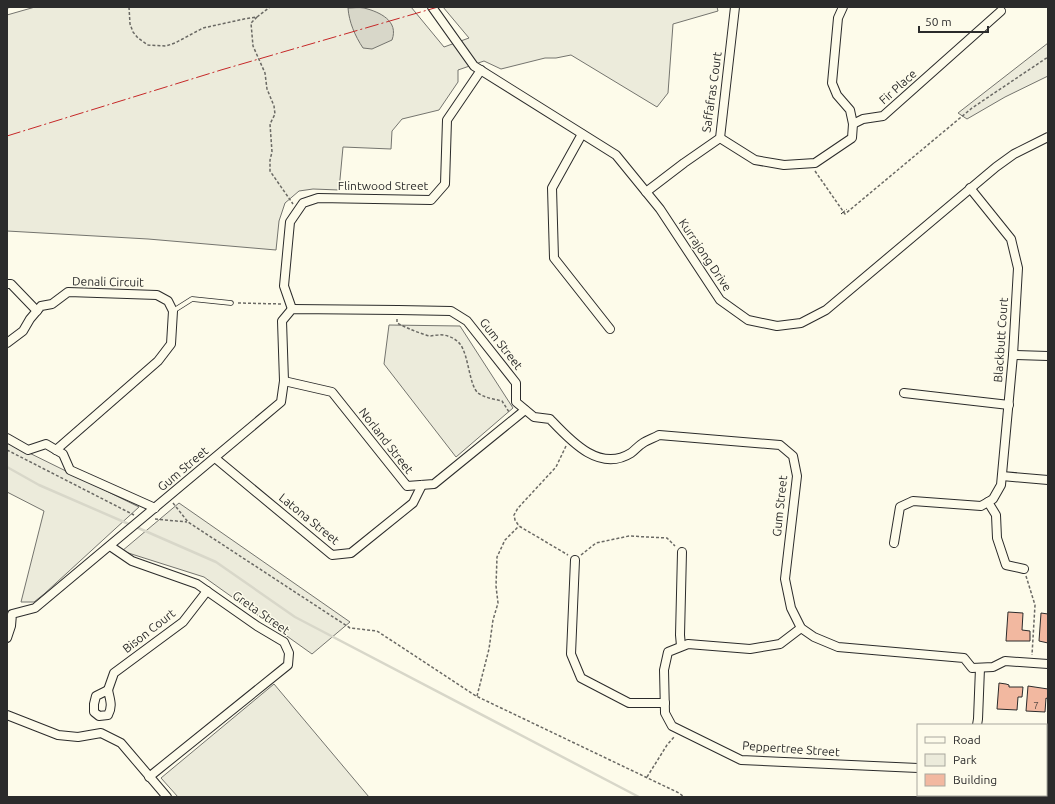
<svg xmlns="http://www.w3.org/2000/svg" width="1055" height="804" viewBox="0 0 1055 804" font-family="Ubuntu,sans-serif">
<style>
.green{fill:#ecebdb;stroke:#74746e}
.water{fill:#d8d7c9;stroke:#74746e}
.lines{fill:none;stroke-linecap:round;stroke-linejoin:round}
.stream{stroke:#d8d7c9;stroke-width:2.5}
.building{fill:#f2b8a0;stroke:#2b2b2b}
.service-casing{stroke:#2b2b2b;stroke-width:5.5}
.minor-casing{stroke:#2b2b2b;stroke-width:10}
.path{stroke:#6a6964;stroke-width:1.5;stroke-dasharray:3 2;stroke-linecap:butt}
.service{stroke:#fdfbea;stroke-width:4}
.minor{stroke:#fdfbea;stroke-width:8}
.fence{stroke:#2b2b2b;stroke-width:1;stroke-dasharray:5 2;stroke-linecap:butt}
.power{stroke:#c62828;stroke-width:1;stroke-dasharray:14 3 2 3;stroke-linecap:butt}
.labels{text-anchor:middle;stroke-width:3;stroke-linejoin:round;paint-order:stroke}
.number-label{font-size:10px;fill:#5d4e48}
.street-label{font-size:12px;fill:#2b2b2b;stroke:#fdfbea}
</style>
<rect width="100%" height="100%" fill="#fdfbea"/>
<!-- green -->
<g class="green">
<polygon points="35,7 411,7 444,47 469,38 443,7 717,7 718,11 673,24 668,93 657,107 571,55 556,58 545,58 501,69 484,61 458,70 458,82 439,110 402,119 392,131 391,149 343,147 339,190 313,189 299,191 285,203 279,221 276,250 148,239 7,231 7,15"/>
<polygon points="1048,43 1048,76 1005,97 967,119 958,113"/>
<polygon points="389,325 460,326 513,408 456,457 384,364"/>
<polygon points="7,442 139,507 44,594 34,602 21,602 44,511 7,492"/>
<polygon points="179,503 350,622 312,654 204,577 122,551"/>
<polygon points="274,684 369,797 178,797 161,778"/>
</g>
<!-- water -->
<path class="water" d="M348 8C353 8 359 7 364 8 380 12 399 21 392 40L372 49 363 48C355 36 349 22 348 8Z"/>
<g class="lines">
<!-- stream -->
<g class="stream">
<polyline points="7,467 39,485 131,525"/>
<polyline points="136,527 216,562 295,617 639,797"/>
</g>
</g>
<!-- building -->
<g class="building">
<polygon points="1008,612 1023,613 1022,630 1030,631 1030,641 1006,641"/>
<polygon points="1041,613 1048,614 1048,643 1039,641"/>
<polygon points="999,683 1006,684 1009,685 1009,687 1023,687 1022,697 1018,697 1017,710 997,709"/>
<polygon points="1028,686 1048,689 1048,699 1046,698 1045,712 1026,711"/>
</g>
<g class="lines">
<defs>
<polyline id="service" points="173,311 192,299 231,303"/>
<g id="minor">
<polyline points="432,7 474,66 616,155 660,209 720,300 748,320 777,326 801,323 826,310 996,167 1014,154 1048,137"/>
<polyline points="843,7 838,18 832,83 837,95 850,110 853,124"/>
<polyline points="582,134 552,188 554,258 610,329"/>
<polyline points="720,138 755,160 784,165 815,163 852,138 853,124 863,119 883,116 1001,11"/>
<polyline points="970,188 1011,239 1018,268 1013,355 1001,485 993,499 988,502 996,515 997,538 1006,565 1024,569"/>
<polyline points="646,192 684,163 720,138 735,7"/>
<polyline points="7,284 11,284 37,311"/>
<polyline points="292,309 284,286 290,222 303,203 318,198 431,200 445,184 447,120 481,70"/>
<polyline points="7,343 23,331 30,319 41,306 52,304 68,292 157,295 168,301 173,311 171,344 158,361 56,450"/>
<polyline points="1013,355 1048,356"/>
<polyline points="284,381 332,392 407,486 434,484 525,410"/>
<polyline points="904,393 1009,405"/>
<polyline points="7,438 28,450 46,444 63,454 70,470 155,508"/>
<polyline points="215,458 332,555 351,553 413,503 422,485"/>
<polyline points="1002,476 1048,480"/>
<polyline points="894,543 900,507 913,501 981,506 988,502"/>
<polyline points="110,546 132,561 197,584 257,626 284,642 289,653 288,665 149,777"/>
<polyline points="575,560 571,654 581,678 629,703 665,703"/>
<polyline points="801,628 780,644 750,649 688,644 668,652 664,670 665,713 672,726 741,760 918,768"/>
<path d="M7 638 11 626 12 614 35 608 281 402 284 381 282 321 292 309 398 310 451 311 467 321 516 383V402L534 417 550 419C570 440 599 473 631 453 635 450 638 446 643 443 647 440 654 438 659 435L780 445 793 456 797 476 785 579 791 608 801 628 814 637 838 647 964 658 972 668 993 667 1005 661 1048 664"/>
<polyline points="681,646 680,635 682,552"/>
<polyline points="108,690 114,673 183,622 207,591"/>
<path d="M108 690C110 700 113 706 108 715L99 716 94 712V704L96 696Z"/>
<polyline points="7,715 58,735 78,737 101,733 121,743 167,797"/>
<polyline points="977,725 978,719 980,668"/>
</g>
</defs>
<!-- service casing -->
<use href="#service" class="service-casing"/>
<!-- minor casing -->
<use href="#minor" class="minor-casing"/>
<!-- path -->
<g class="path">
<polyline points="129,7 130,24 133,32 138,38 148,45 166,46 175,43 203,28 244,19 257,17 270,7"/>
<polyline points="7,8 10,7"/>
<polyline points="257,17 251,23 253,46 265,73 267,89 274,106 275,114 270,124 272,152 270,160 270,171 293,204"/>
<polyline points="815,171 845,214 972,108 1048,57"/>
<polyline points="238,303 282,304"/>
<path d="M397 319V323C407 328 416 332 426 335 430 337 434 335 438 335 446 334 455 338 460 344 469 356 469 385 478 393 485 398 494 399 502 401L509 412"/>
<polyline points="566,446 556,467 518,508 514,515 515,520 519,526 568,555"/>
<polyline points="7,450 134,515"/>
<polyline points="173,503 188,522 350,628 377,631 476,696 679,793 684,797"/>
<polyline points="155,519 187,522"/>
<polyline points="581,555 596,543 629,536 667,538 675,546"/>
<polyline points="1026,576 1035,605 1032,655"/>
<polyline points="477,696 489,649 493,620 498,603 496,586 497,557 505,540 519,526"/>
<polyline points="647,777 667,745 675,736"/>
<polyline points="992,797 992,795"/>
</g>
<!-- service -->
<use href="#service" class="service"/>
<!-- minor -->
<use href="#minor" class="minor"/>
<!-- fence -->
<polyline class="fence" points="841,214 847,209"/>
<!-- power -->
<polyline class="power" points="7,136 221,70 438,7"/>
</g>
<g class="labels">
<!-- number labels -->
<g class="number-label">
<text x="1036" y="709">7</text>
</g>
<!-- street labels -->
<g class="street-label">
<text transform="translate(898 87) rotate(-42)" y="4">Fir Place</text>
<text transform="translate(712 92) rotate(-82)" y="4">Saffafras Court</text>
<text x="383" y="190">Flintwood Street</text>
<text transform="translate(705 255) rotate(56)" y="4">Kurrajong Drive</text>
<text transform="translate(108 282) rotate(1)" y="4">Denali Circuit</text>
<text transform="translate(1001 340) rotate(-86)" y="4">Blackbutt Court</text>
<text transform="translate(501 344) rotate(52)" y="4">Gum Street</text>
<text transform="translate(386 441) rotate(52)" y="4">Norland Street</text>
<text transform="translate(183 469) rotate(-40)" y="4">Gum Street</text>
<text transform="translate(780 506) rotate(-84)" y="4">Gum Street</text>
<text transform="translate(309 519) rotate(39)" y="4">Latona Street</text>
<text transform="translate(261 613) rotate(35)" y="4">Greta Street</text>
<text transform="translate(149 631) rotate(-38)" y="4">Bison Court</text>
<text transform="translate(791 749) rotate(4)" y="4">Peppertree Street</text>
</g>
</g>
<!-- border -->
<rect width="1055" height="804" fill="none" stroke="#2b2b2b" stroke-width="16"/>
<!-- legend -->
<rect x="917" y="724" width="130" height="72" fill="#fdfbea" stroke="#a9a89e"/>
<rect x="925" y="737" width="20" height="6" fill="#fdfbea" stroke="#a9a89e"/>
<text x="953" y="744" font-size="12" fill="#2b2b2b">Road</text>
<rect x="925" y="754" width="20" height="12" fill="#ecebdb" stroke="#a9a89e"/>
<text x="953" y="764" font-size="12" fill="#2b2b2b">Park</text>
<rect x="925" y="774" width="20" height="12" fill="#f2b8a0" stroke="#a9a89e"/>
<text x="953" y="784" font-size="12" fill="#2b2b2b">Building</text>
<!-- scale -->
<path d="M919 26v6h69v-6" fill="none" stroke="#2b2b2b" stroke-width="2"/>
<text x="925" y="26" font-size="12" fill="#2b2b2b" stroke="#fdfbea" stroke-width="3" paint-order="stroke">50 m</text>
</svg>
